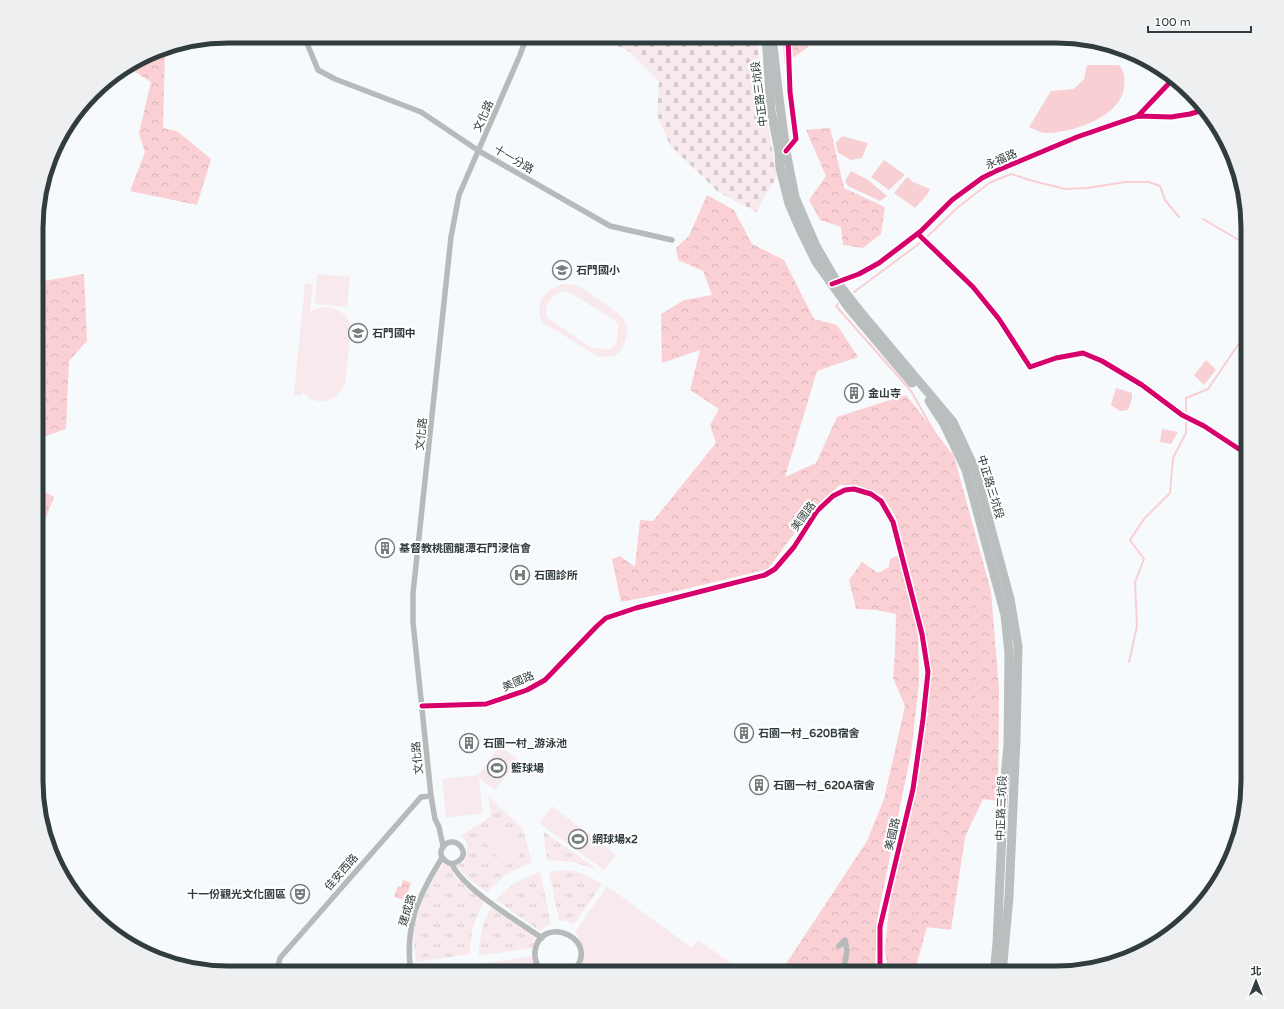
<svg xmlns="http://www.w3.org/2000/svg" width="1284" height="1009" viewBox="0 0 1284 1009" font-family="'Varela Round','Noto Sans TC',sans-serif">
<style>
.grass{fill:url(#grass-tufts)}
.forest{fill:url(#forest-crowns)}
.cemetery{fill:url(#cemetery-stones)}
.park{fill:#f8eaec;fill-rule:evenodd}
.water{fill:#f8cfd3}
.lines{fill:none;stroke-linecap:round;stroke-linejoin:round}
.stream{stroke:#f8cfd3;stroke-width:2}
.minor{stroke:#b6babb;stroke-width:5.5}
.primary{stroke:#b9bebf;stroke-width:9}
.cycleway-casing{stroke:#fff;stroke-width:8}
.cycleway{stroke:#d6006c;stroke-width:5}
.labels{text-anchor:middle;stroke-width:4;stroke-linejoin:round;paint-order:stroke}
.street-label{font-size:11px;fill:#303c3e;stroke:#fff}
.poi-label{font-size:11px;font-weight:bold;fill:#303c3e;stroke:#fff;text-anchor:start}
.rim{fill:none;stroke:#303c3e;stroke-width:5}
</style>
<defs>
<pattern id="grass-tufts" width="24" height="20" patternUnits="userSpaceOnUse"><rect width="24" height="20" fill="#f8eaec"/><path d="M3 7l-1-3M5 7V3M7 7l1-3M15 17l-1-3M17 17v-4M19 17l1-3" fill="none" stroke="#d5cacb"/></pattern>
<pattern id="forest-crowns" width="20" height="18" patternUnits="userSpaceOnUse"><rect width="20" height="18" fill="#fad0d4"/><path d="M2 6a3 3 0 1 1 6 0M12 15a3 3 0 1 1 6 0" fill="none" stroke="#d7b4b7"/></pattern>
<pattern id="cemetery-stones" width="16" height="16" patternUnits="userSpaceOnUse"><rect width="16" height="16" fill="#f8eaec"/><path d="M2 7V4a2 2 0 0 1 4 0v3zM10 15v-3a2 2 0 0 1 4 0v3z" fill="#d5cacb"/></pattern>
</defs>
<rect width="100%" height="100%" fill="#f7fafc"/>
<!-- grass -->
<g class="grass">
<path d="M488 796 523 829 532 863C510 871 504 875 487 892 479 886 460 875 458 865L464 862C467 852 471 843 461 836L491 816Z"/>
<polygon points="543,831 598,870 573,862 547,860"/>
<path d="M445 861 453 866 454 875 464 885 485 900C474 919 471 931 470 954L416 962C415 952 413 942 414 933 417 906 430 883 445 861Z"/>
<path d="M562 870C579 871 588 875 602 884L574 924 567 921 559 920 549 872Z"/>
<path d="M540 872 551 923 540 931 496 900C512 883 518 880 540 872Z"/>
<path d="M492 906 536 936 532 948 479 956C479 935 482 924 492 906Z"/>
<polygon points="533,956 540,969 537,973 483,973 480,964"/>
<polygon points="470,968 471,973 437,973"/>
</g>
<!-- forest -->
<g class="forest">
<polygon points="782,36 810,36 808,47 785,64"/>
<polygon points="165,50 163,128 177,131 211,159 197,205 130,191 145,152 139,133 151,82 129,68 158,51"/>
<polygon points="830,128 844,188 885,207 881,234 863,248 843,245 841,227 820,220 809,200 826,176 806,130"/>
<polygon points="707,195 734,210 752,244 784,260 814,319 837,325 858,357 817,371 785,477 816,463 837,417 906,395 954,456 991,591 999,690 998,801 983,799 965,837 951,930 927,927 914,973 888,973 885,949 890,899 926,721 925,630 896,517 883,496 857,485 840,485 809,513 768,569 677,591 621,602 612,559 620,556 635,567 640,520 653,521 716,443 710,425 719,409 690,390 700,350 662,363 661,314 684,300 712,295 703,271 678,260 676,248 689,236"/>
<polygon points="84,274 87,341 69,361 66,429 37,439 38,282"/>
<polygon points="37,487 54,497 37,540"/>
<polygon points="899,555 918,631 919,683 911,753 877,920 875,968 874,973 811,973 805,965 799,973 780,973 867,841 884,799 905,706 893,678 895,651 896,614 876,610 856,609 849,580 862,562 878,573 889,567 890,559"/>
<polygon points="403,880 411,883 405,900 394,897 398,886 401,887"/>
</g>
<!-- cemetery -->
<polygon class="cemetery" points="596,36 757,36 763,98 777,176 756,212 717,191 670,145 657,115 659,81 630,52"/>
<!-- park -->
<g class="park">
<polygon points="317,274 350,277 347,307 315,304"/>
<path d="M305 283 313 284 310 312C326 302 349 309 351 329L345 383C337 402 316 408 302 392L301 396 294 395Z"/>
<path d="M563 284 576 285 583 288 623 317 628 331 624 345 621 351 614 356 599 357 542 322C534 302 544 290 563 284ZM563 291 571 293 615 321 618 324V330L617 342 614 346 607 350 600 349 590 347 548 318C543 303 550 297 563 291Z"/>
<polygon points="500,746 518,760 495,790 479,778 483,813 446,818 442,779 478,775"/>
<polygon points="552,806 616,855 604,870 539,823"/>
<polygon points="499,831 520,854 507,866 485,843"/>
<path d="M607 886 692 948 698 940 745 973H566L565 971C584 964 587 948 575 932Z"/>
</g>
<!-- water -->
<g class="water">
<path d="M1087 65H1119C1125 73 1125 78 1124 88 1120 117 1072 133 1046 133 1041 133 1034 129 1029 127L1051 91 1074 89 1084 79Z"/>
<polygon points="842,136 868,143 862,158 851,160 838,153 836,143"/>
<polygon points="884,160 905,175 889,190 871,177"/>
<polygon points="851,171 868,180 887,196 880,201 848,186 845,181"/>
<polygon points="907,177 913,182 930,189 927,195 915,208 894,193"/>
<polygon points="1206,360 1216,370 1204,385 1194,375"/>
<polygon points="1116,388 1132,393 1132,399 1128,410 1120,411 1111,405"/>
<polygon points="1162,429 1178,432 1171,444 1160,442"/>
<polygon points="62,874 74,882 79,896"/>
</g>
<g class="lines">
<!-- stream -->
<g class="stream">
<polyline points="1203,219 1244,243 1248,244"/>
<polyline points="928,236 957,208 989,183 1011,174 1033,181 1065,189 1087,188 1126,182 1149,182 1160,186 1165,200 1179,217"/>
<polyline points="854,292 920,243"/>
<polyline points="838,304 836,306 911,391 949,458 979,617 977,699 972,739 944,828 912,920 905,973"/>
<polyline points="1186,411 1186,398 1208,389 1244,336 1248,324"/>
<polyline points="1129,662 1137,626 1135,582 1144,559 1130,540 1144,519 1170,493 1173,458 1186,433 1186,423"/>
</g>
<!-- minor -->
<g class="minor">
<polyline points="304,36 318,70 335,79 421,112 479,151 610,226 672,240"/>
<polyline points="834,283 859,274 879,263 921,231 952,200 982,178 996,171 1077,137 1138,116 1171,117 1190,114 1203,110"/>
<polyline points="422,706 486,704 527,690 545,680 597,626 606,618 636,608 765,575 775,569 794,547 817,511 833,496 845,490 854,489 871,494 881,501 893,522 922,634 928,672 923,719 913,789 880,927 880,973"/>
<polyline points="443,846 439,827 435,819 431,796 413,622 413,593 451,237 459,195 520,55 527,36"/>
<path d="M452 864C477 857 454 831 443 847 437 855 445 862 452 864 463 889 519 922 542 938"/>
<polyline points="839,946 845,940 847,951 843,973"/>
<polyline points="1001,968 1029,972 1030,973"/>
<polyline points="278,973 278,967 280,958 421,797 431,796"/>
<path d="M411 973C404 927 418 896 442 858"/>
<path d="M545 973C538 968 534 960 535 951 541 911 606 941 571 973"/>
</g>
<!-- primary -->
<g class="primary">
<polyline points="766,36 771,110 779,152 780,168 789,204 799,227 816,262 848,307 912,383"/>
<polyline points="772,36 778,90 786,151 795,197 816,246 837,282 863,315 953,422 975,469 1010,599 1018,646 1016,739 1009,897 1002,973"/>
<polyline points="929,401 944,424 966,470 1005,615 1009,653 1008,746 1004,787 997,943 994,973"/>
</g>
<defs>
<g id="cycleway">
<polyline points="1138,116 1174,78"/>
<polyline points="786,151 796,139 790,92 788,36"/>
<polyline points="918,234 973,287 999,319 1030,367 1056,358 1083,353 1102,361 1142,385 1182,415 1204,426 1248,455"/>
<polyline points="832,284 859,274 879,263 921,231 952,200 982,178 996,171 1077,137 1138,116 1171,117 1190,114 1203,110"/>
<polyline points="422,706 486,704 527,690 545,680 597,626 606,618 636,608 765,575 775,569 794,547 817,511 833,496 845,490 854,489 871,494 881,501 893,522 922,634 928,672 923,719 913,789 880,927 880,973"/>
</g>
</defs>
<!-- cycleway casing -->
<use href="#cycleway" class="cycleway-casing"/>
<!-- cycleway -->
<use href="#cycleway" class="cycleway"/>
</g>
<!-- icons -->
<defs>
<symbol id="school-ring" viewBox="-11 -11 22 22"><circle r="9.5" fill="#fff" stroke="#767e80" stroke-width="1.5"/><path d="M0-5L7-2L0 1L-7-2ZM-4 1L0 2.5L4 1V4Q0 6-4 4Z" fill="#767e80"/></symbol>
<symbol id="building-ring" viewBox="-11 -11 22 22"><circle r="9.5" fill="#fff" stroke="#767e80" stroke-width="1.5"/><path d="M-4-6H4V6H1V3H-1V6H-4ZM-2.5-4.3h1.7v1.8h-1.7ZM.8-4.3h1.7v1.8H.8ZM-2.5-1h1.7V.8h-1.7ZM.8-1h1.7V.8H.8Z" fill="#767e80"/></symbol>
<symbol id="hospital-ring" viewBox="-11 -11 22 22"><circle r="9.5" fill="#fff" stroke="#767e80" stroke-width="1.5"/><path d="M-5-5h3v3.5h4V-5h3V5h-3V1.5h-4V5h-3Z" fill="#767e80"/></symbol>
<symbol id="stadium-ring" viewBox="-11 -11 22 22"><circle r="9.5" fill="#fff" stroke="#767e80" stroke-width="1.5"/><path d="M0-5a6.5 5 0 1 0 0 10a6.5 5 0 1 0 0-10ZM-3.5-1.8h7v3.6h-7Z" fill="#767e80"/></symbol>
<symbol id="theatre-ring" viewBox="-11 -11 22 22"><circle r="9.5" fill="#fff" stroke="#767e80" stroke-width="1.5"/><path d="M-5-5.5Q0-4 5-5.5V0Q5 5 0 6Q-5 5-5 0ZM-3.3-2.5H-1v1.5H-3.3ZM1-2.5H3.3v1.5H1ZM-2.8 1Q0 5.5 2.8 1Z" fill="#767e80"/></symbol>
</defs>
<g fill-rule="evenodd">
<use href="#school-ring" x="551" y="259" width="22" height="22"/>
<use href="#school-ring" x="347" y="322" width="22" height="22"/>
<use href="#building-ring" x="843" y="382" width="22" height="22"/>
<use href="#building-ring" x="374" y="537" width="22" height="22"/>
<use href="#hospital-ring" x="509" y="564" width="22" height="22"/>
<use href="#building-ring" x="733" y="722" width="22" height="22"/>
<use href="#building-ring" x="458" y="732" width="22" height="22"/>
<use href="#stadium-ring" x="486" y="757" width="22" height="22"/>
<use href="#building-ring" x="748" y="774" width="22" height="22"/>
<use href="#stadium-ring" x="567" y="828" width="22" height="22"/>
<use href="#theatre-ring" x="289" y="883" width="22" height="22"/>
</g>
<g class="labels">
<!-- street labels -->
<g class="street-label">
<text transform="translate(759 94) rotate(-97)" y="4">中正路三坑段</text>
<text transform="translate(483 116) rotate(-66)" y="4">文化路</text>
<text transform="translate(514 159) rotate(30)" y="4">十一分路</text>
<text transform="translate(1001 159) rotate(-24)" y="4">永福路</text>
<text transform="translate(421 434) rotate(-84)" y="4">文化路</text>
<text transform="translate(991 487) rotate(73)" y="4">中正路三坑段</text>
<text transform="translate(803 516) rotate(-54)" y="4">美國路</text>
<text transform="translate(518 681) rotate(-23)" y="4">美國路</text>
<text transform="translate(417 758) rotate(-96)" y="4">文化路</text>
<text transform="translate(1001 808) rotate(-88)" y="4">中正路三坑段</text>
<text transform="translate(892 834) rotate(-77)" y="4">美國路</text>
<text transform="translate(341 872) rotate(-49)" y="4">佳安西路</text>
<text transform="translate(407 910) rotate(-73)" y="4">建成路</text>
</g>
<!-- poi labels -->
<g class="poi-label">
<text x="576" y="274">石門國小</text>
<text x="372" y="337">石門國中</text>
<text x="868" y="397">金山寺</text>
<text x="399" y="552">基督教桃園龍潭石門浸信會</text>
<text x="534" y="579">石園診所</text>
<text x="758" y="737">石園一村_620B宿舍</text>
<text x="483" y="747">石園一村_游泳池</text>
<text x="511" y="772">籃球場</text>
<text x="773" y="789">石園一村_620A宿舍</text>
<text x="592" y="843">網球場x2</text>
<text x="286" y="898" text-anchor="end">十一份觀光文化園區</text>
</g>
</g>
<!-- crop -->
<path d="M0 0H1284V1009H0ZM228 43H1056A185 185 0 0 1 1241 228V781A185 185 0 0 1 1056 966H228A185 185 0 0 1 43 781V228A185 185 0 0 1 228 43Z" fill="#eeeff0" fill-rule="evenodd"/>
<path class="rim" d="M228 43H1056A185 185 0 0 1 1241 228V781A185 185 0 0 1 1056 966H228A185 185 0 0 1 43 781V228A185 185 0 0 1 228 43Z"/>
<!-- north arrow -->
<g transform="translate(1256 981)" stroke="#ffffff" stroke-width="3" paint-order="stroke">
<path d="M0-3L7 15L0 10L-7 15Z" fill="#303c3e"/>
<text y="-6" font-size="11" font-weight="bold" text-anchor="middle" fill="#303c3e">北</text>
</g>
<!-- scale -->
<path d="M1148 26v6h103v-6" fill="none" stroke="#303c3e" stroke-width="2"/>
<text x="1154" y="26" font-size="12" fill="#303c3e" stroke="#ffffff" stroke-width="3" paint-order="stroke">100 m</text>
</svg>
